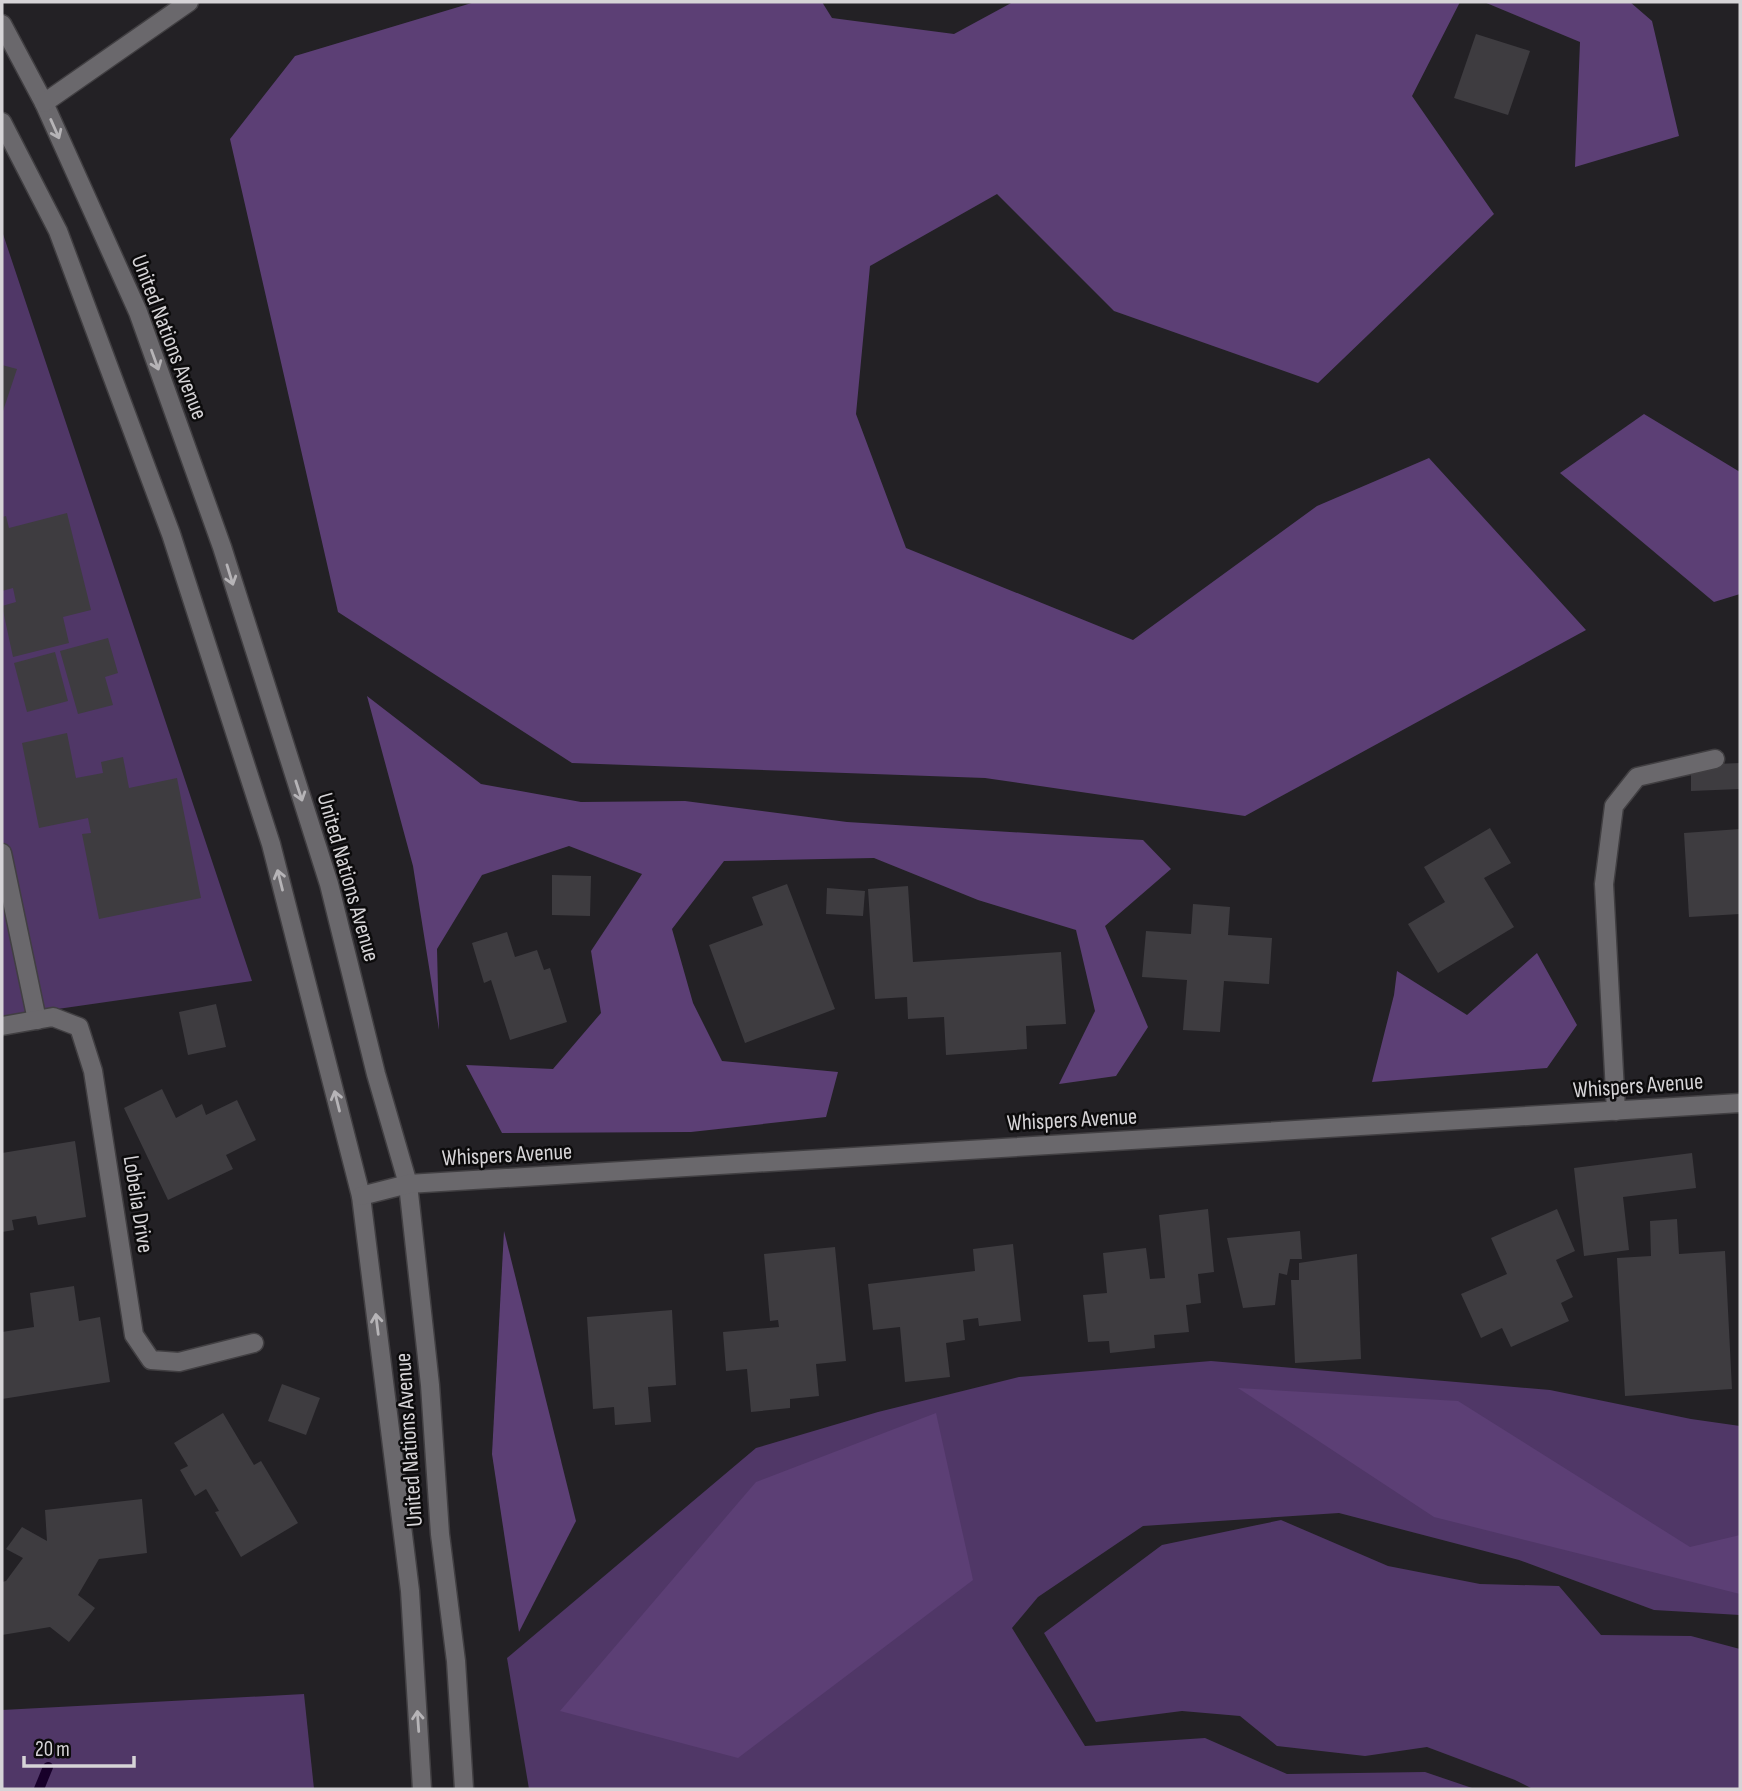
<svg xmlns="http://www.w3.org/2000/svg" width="1742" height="1791" viewBox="0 0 1742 1791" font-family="'Sofia Sans Condensed',sans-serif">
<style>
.green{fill:#503767}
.forest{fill:#5c3f75}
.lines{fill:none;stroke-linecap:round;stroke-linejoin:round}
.stream{stroke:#18002a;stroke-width:10}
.building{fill:#3e3c40}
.minor-casing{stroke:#413f42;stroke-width:21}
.minor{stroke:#6a686c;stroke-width:18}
.oneway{stroke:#b6b4b7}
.labels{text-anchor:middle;stroke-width:5;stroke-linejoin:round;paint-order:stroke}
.street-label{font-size:23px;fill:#d6d4d7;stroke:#0c0b0c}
</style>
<rect width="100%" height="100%" fill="#232125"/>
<!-- green -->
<g class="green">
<polygon points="2,231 252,981 2,1017"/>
<polygon points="1211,1361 1550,1390 1691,1419 1740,1426 1740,1615 1654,1610 1519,1560 1339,1513 1143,1526 1038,1597 1012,1628 1085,1746 1205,1738 1287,1774 1425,1772 1475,1789 529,1789 507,1658 756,1448 878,1412 1019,1377"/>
<polygon points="1281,1520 1388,1566 1480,1584 1559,1586 1601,1635 1691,1636 1740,1649 1740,1789 1533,1789 1515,1780 1427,1747 1365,1756 1277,1746 1240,1716 1182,1711 1096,1722 1044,1633 1162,1545"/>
<polygon points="304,1694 314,1789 2,1789 2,1710"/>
</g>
<!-- forest -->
<g class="forest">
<polygon points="475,2 822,2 832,18 954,34 1013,2 1460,2 1412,96 1494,214 1318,383 1114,311 997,194 870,266 856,414 906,548 1133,640 1317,506 1429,458 1586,630 1245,816 985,778 572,763 338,612 230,139 295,56"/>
<polygon points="1484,2 1630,2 1652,21 1679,136 1575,167 1580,42"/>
<polygon points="1644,414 1740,472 1740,594 1714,602 1560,473"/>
<polygon points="367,696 481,784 581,802 685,801 847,822 1143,840 1171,869 1105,926 1148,1027 1116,1076 1059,1084 1095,1011 1076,930 978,900 874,858 724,861 672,929 693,1003 722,1061 838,1072 826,1117 691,1132 502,1133 466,1065 553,1069 601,1013 591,951 642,874 569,846 482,875 437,949 439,1030 413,866"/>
<polygon points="1537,953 1577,1025 1547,1068 1372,1082 1394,995 1397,971 1467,1015"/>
<polygon points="504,1231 576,1521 519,1632 492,1454"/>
<polygon points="1238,1388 1458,1401 1690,1547 1740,1535 1740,1594 1434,1517"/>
<polygon points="936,1413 973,1580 738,1758 560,1711 756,1482"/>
</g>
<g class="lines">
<!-- stream -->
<polyline class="stream" points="39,1789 48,1767"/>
</g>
<!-- building -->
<g class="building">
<polygon points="1476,34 1530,51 1508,115 1454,98"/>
<polygon points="2,365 17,369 2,414"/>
<polygon points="67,513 91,610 63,617 69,643 13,657 2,606 16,602 13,588 2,591 2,517 6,516 9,528"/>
<polygon points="108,638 118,673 105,677 113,705 78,714 60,651"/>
<polygon points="55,652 68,701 27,712 14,663"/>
<polygon points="67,733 76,778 103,773 101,762 123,757 129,788 177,778 201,898 99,919 82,834 91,833 88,818 39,828 22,743"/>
<polygon points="1740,763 1740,789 1691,791 1691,765"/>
<polygon points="1490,828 1511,863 1484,878 1514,927 1438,973 1408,924 1445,902 1424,867"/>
<polygon points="1740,829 1740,914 1689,917 1684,833"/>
<polygon points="552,875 591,876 590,916 552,915"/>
<polygon points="787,884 835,1009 745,1043 709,945 763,925 752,897"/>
<polygon points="908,886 913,962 1061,952 1066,1024 1026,1026 1027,1049 946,1055 944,1017 908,1019 907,997 875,999 868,889"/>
<polygon points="827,888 865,891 863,916 826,914"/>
<polygon points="1193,904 1230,907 1228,935 1272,938 1269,984 1224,981 1220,1032 1183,1030 1187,980 1142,977 1146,931 1191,934"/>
<polygon points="507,932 515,957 537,950 544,970 550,968 567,1022 510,1040 491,980 484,983 472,943"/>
<polygon points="216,1004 226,1047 188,1055 179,1012"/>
<polygon points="162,1089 176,1118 202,1104 206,1115 237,1100 256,1140 226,1155 233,1169 168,1200 124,1108"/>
<polygon points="75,1141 86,1217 38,1225 36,1216 12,1220 14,1230 2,1232 2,1153"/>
<polygon points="1692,1153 1696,1188 1623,1197 1629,1250 1584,1256 1574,1168"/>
<polygon points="1208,1209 1214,1272 1198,1274 1201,1303 1186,1305 1189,1332 1154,1335 1155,1348 1110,1353 1109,1341 1088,1342 1083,1295 1107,1293 1103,1253 1146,1248 1150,1279 1165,1278 1159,1215"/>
<polygon points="1557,1209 1575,1251 1556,1260 1573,1297 1561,1303 1569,1321 1511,1347 1502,1328 1481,1338 1461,1294 1507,1274 1491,1238"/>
<polygon points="1677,1219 1679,1254 1725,1251 1732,1389 1625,1396 1617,1258 1651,1256 1650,1221"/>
<polygon points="1300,1231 1302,1259 1290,1259 1287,1275 1279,1273 1275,1305 1243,1308 1227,1238"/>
<polygon points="1013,1244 1021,1321 979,1326 978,1318 963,1320 965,1340 946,1343 950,1377 905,1382 900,1327 873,1330 868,1284 975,1271 973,1249"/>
<polygon points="835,1247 846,1361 816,1364 819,1396 790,1399 790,1408 751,1412 747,1369 726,1371 723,1332 779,1327 778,1320 770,1321 764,1254"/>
<polygon points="1357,1254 1361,1359 1295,1363 1291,1280 1299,1280 1299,1263"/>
<polygon points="74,1286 79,1321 100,1317 110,1382 2,1399 2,1332 34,1327 30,1293"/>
<polygon points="672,1310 676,1385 648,1387 651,1422 615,1425 614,1407 593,1409 587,1317"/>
<polygon points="282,1384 320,1398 306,1435 268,1421"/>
<polygon points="223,1413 254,1465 261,1461 298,1523 241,1557 215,1512 219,1511 206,1489 195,1496 180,1470 188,1466 174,1443"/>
<polygon points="142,1499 147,1553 99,1559 78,1595 95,1608 69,1642 50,1627 2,1635 2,1582 6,1581 23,1558 6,1549 22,1527 47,1541 45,1510"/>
</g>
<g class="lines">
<defs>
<g id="minor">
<polyline points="2,24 44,103 138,312 222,547 329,884 376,1074 408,1184 430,1385 440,1534 456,1661 464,1789"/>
<polyline points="44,103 189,2"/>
<polyline points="2,122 58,231 171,534 271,844 361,1196 410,1591 422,1789"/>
<polyline points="2,853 37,1020"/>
<polyline points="2,1026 53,1017 79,1027 93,1071 134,1335 151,1360 179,1362 254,1343"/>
<polyline points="1616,1111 1604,884 1614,806 1637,777 1715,759"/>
<polyline points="361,1196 408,1184 1740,1103"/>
</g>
</defs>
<!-- minor casing -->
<use href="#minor" class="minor-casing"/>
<!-- minor -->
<use href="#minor" class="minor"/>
</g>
<!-- one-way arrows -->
<defs><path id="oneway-shaft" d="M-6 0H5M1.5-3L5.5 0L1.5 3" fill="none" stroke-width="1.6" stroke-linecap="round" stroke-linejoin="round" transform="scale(1.75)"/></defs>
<g class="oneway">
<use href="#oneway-shaft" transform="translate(55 129) rotate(66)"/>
<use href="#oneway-shaft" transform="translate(155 360) rotate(70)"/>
<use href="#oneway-shaft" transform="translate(230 575) rotate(73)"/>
<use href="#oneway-shaft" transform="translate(299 791) rotate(72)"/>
<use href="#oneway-shaft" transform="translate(280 880) rotate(-104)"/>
<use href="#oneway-shaft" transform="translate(337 1101) rotate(-104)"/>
<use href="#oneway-shaft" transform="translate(377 1324) rotate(-97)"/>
<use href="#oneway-shaft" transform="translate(418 1721) rotate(-94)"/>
</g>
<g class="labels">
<!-- street labels -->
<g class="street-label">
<text transform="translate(170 337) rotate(69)" y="8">United Nations Avenue</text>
<text transform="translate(349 877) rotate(74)" y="8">United Nations Avenue</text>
<text transform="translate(1638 1085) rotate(-4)" y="8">Whispers Avenue</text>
<text transform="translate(1072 1119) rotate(-3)" y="8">Whispers Avenue</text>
<text transform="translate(507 1154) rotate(-3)" y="8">Whispers Avenue</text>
<text transform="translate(139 1204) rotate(81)" y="8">Lobelia Drive</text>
<text transform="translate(408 1440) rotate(-94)" y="8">United Nations Avenue</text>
</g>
</g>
<!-- border -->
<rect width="1742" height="1791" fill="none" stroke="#d6d4d7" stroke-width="7"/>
<!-- scale -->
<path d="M24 1756v10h110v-10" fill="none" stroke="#d6d4d7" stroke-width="3.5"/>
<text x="35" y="1756" font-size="21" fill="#d6d4d7" stroke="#0c0b0c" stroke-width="5" paint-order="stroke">20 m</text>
</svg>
